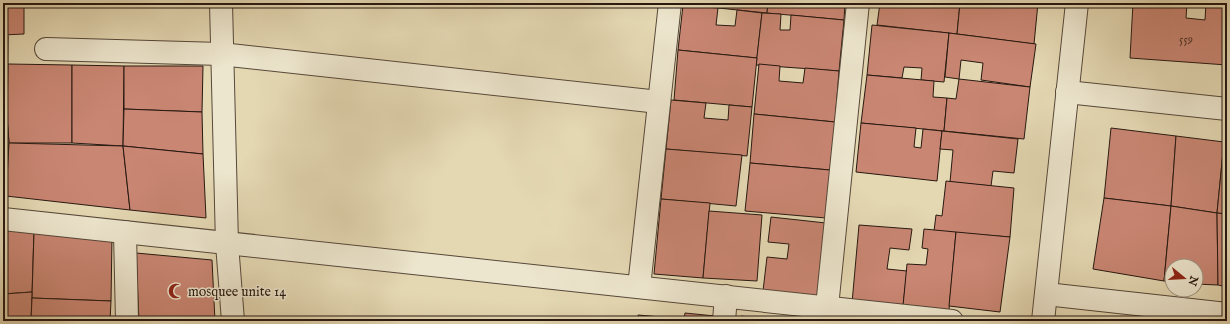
<svg xmlns="http://www.w3.org/2000/svg" width="1230" height="324" viewBox="0 0 1230 324" font-family="'IM FELL English',serif">
<style>
.building{fill:#c98673;stroke:#271810}
.lines{fill:none;stroke-linecap:round;stroke-linejoin:round}
.minor-casing{stroke:#564839;stroke-width:24}
.tertiary-casing{stroke:#564839;stroke-width:24}
.minor{stroke:#ede6ce;stroke-width:22}
.tertiary{stroke:#ede6ce;stroke-width:22}
.labels{text-anchor:middle;stroke-width:3;stroke-linejoin:round;paint-order:stroke}
.number-label{font-size:12px;fill:#503429}
.poi-label{font-size:14px;fill:#271810;stroke:#ede6ce;text-anchor:start}
</style>
<rect width="100%" height="100%" fill="#e4d8b3"/>
<filter id="stains"><feTurbulence type="fractalNoise" baseFrequency=".005" numOctaves="4"/><feColorMatrix values="0 0 0 0 .2 0 0 0 0 .09 0 0 0 0 .02 0 0 0 .5 -.17"/></filter>
<radialGradient id="worn" r=".72"><stop offset=".6" stop-color="#630" stop-opacity="0"/><stop offset="1" stop-color="#630" stop-opacity=".3"/></radialGradient>
<!-- building -->
<g class="building">
<polygon points="3,3 24,3 24,34 3,35"/>
<polygon points="689,3 768,3 767,13 689,5"/>
<polygon points="768,3 845,3 844,20 767,13"/>
<polygon points="880,3 960,3 957,34 877,25"/>
<polygon points="960,3 1038,3 1034,44 957,34"/>
<polygon points="1133,3 1187,3 1186,18 1205,20 1206,3 1227,3 1227,65 1130,58"/>
<polygon points="683,5 718,8 716,25 735,26 737,10 762,13 757,58 678,50"/>
<polygon points="762,13 781,14 780,30 790,30 791,15 844,20 839,71 756,65"/>
<polygon points="872,25 949,33 944,82 921,80 922,68 904,67 902,78 867,75"/>
<polygon points="949,33 1036,44 1030,87 981,80 983,63 961,60 959,79 945,77"/>
<polygon points="3,35 8,36 7,117 3,117"/>
<polygon points="678,50 757,58 752,107 674,100"/>
<polygon points="8,64 72,65 72,143 9,143 7,117"/>
<polygon points="759,64 780,66 779,81 803,83 805,68 839,71 835,122 754,114"/>
<polygon points="72,65 124,66 123,146 72,143"/>
<polygon points="124,66 203,66 202,112 124,109"/>
<polygon points="867,75 934,81 933,97 947,98 944,131 861,123"/>
<polygon points="959,79 1030,87 1024,139 944,131 947,98 956,99"/>
<polygon points="671,100 706,103 704,118 728,120 729,105 752,107 747,156 666,149"/>
<polygon points="124,109 202,112 203,154 123,146"/>
<polygon points="754,114 835,122 830,170 750,163"/>
<polygon points="3,117 7,117 9,143 6,196 3,195"/>
<polygon points="861,123 916,128 914,147 921,148 923,129 942,131 937,181 856,172"/>
<polygon points="1111,128 1176,136 1171,206 1104,198"/>
<polygon points="942,131 1018,139 1014,173 993,171 991,186 950,182 953,150 940,149"/>
<polygon points="1176,136 1224,142 1217,213 1171,206"/>
<polygon points="1224,142 1227,142 1227,214 1217,213"/>
<polygon points="9,143 123,146 130,210 6,196"/>
<polygon points="123,146 203,154 206,218 130,210"/>
<polygon points="666,149 742,155 736,206 661,199"/>
<polygon points="750,163 830,170 826,218 745,211"/>
<polygon points="946,181 1014,188 1010,237 934,231 936,215 942,216"/>
<polygon points="1104,198 1171,206 1164,281 1093,269"/>
<polygon points="661,199 710,203 703,278 654,274"/>
<polygon points="1171,206 1217,213 1218,285 1196,284 1196,266 1172,266 1172,282 1164,281"/>
<polygon points="709,211 762,215 757,281 703,278"/>
<polygon points="1217,213 1227,214 1227,287 1218,285"/>
<polygon points="771,217 826,223 818,297 763,291 767,257 787,259 789,244 768,242"/>
<polygon points="859,225 912,229 909,250 890,248 887,269 907,271 903,306 852,303"/>
<polygon points="3,228 34,232 32,292 3,294"/>
<polygon points="924,229 956,232 949,310 903,306 907,264 926,265 928,249 922,248"/>
<polygon points="34,232 112,237 111,301 32,298"/>
<polygon points="956,232 1010,237 1000,312 949,306"/>
<polygon points="136,253 212,260 215,321 139,321"/>
<polygon points="32,292 31,321 3,321 3,294"/>
<polygon points="32,298 111,301 110,321 31,321"/>
<polygon points="685,313 715,316 715,321 638,321 638,315 684,319"/>
<polygon points="741,316 779,321 740,321"/>
</g>
<g class="lines">
<defs>
<g id="minor">
<polyline points="221,3 227,244 233,321"/>
<polyline points="46,49 221,54 659,102"/>
<polyline points="1067,92 1227,109"/>
<polyline points="3,219 952,321"/>
<polyline points="125,232 127,321"/>
<polyline points="639,287 670,3"/>
<polyline points="1046,294 1227,314"/>
<polyline points="827,307 858,3"/>
<polyline points="724,321 726,296"/>
</g>
<polyline id="tertiary" points="1043,321 1077,3"/>
</defs>
<!-- minor casing -->
<use href="#minor" class="minor-casing"/>
<!-- tertiary casing -->
<use href="#tertiary" class="tertiary-casing"/>
<!-- minor -->
<use href="#minor" class="minor"/>
<!-- tertiary -->
<use href="#tertiary" class="tertiary"/>
</g>
<!-- icons -->
<defs>
<symbol id="mosque-bare" viewBox="-9 -9 18 18"><path d="M3.5-4.9A6 6 0 1 0 3.5 4.9A5 5 0 1 1 3.5-4.9Z" fill="#8f2418" stroke="#ede6ce" stroke-width="2.5" paint-order="stroke"/></symbol>
</defs>
<g fill-rule="evenodd">
<use href="#mosque-bare" x="165" y="280" width="22" height="22"/>
</g>
<g class="labels">
<!-- number labels -->
<g class="number-label">
<text x="1186" y="43">559</text>
</g>
<!-- poi labels -->
<g class="poi-label">
<text x="188" y="296">mosquee unite 14</text>
</g>
</g>
<!-- margin -->
<rect width="1230" height="324" fill="none" stroke="#e4d8b3" stroke-width="16"/>
<rect x="4" y="4" width="1222" height="316" fill="none" stroke="#271810" stroke-width="2"/>
<rect x="8" y="8" width="1214" height="308" fill="none" stroke="#271810"/>
<!-- north arrow -->
<g transform="translate(1184 278) rotate(108)"><circle r="19" fill="#ede6ce" stroke="#9e9482"/>
<path d="M0-3L7 15L0 10L-7 15Z" fill="#8f2418"/>
<text y="-6" font-size="11" font-weight="bold" text-anchor="middle" fill="#271810">N</text>
</g>
<rect width="100%" height="100%" filter="url(#stains)"/>
<rect width="100%" height="100%" fill="url(#worn)"/>
</svg>
